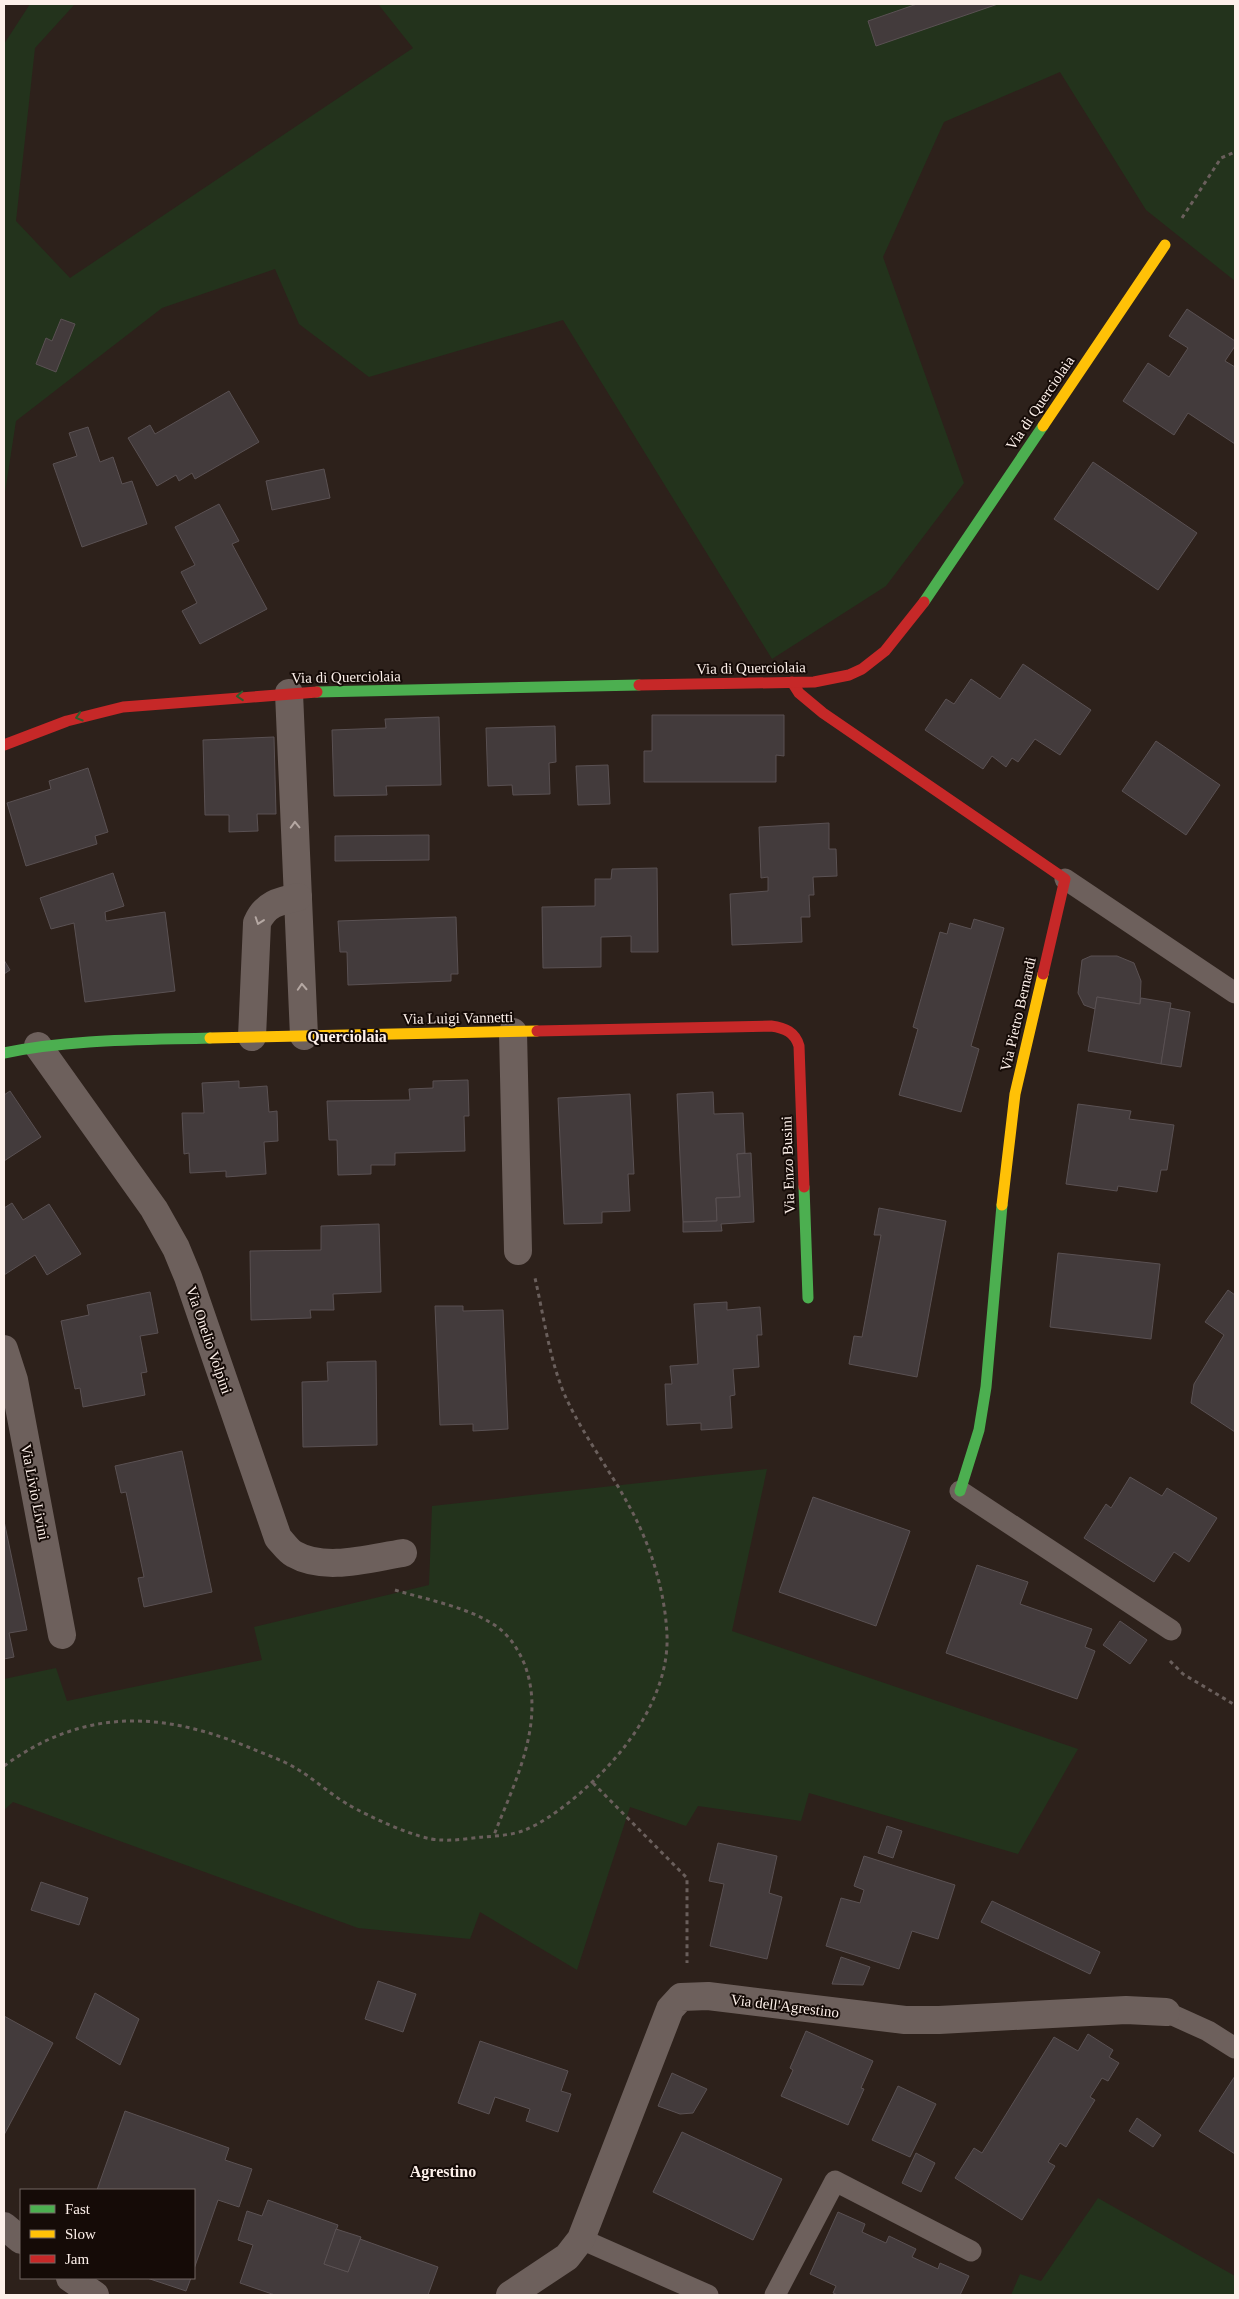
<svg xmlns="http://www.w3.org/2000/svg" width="1239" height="2299" viewBox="0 0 1239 2299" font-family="Georgia,serif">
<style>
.green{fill:#23331c}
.building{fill:#433b3c;stroke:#5a5153}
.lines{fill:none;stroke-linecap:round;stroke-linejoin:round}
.path{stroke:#6a5f5c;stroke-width:3;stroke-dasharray:4 4;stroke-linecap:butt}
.lane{stroke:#6d605c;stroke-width:21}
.street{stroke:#6d605c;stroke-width:28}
.fast{stroke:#4caf50;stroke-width:11}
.slow{stroke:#ffc107;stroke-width:11}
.jam{stroke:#c62828;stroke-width:11}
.oneway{stroke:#305d2c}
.oneway2{stroke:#b5a8a3}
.labels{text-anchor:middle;stroke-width:4;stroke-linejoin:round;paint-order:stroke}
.street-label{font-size:15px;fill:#fdf0ea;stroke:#150b07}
.neighbourhood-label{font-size:16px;font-weight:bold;fill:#fdf0ea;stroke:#150b07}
</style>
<rect width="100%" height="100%" fill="#2d211b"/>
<!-- green -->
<g class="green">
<polygon points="30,4 75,4 35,48 16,221 70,278 413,48 378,4 1235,4 1235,281 1146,210 1060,72 944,122 883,257 964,483 886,586 772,659 563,320 369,377 299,324 275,269 162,308 16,421 4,499 4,44"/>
<polygon points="767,1469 732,1631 1078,1749 1018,1854 809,1793 801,1821 698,1806 686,1826 630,1807 577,1970 480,1912 470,1939 358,1928 13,1802 4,1810 4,1679 56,1668 67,1701 262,1660 254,1627 429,1585 432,1506"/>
<polygon points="1098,2198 1235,2276 1235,2295 1011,2295 1020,2274 1041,2281"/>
</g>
<!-- building -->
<g class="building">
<polygon points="917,4 998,4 876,46 868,21"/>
<polygon points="1187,309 1235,341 1235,346 1225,361 1235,367 1235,444 1188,413 1174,435 1123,401 1148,363 1169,377 1188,348 1169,336"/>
<polygon points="61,319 75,324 56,372 36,364 46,338 52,341"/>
<polygon points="229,391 259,442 195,479 192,473 179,481 176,475 157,486 128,438 150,425 155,434"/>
<polygon points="88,427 100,462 113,457 122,484 132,481 147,524 82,547 53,464 77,456 69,433"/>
<polygon points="1093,462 1197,533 1158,590 1054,519"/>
<polygon points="324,469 330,498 272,510 266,481"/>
<polygon points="219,504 239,541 232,544 267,609 200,644 182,611 197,603 181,572 195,565 175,527"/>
<polygon points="1023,664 1091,710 1060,755 1035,739 1018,762 1012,758 1006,767 992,756 983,769 925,730 946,699 954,704 971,679 1000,699"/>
<polygon points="652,715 784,715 784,756 776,755 776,782 644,782 644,751 652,751"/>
<polygon points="439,717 441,785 386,786 387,795 334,796 332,730 386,728 385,719"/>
<polygon points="555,726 556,762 549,763 550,794 513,795 512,785 488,786 486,728"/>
<polygon points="274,737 276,814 257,814 258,831 229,832 229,815 205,815 203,740"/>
<polygon points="1156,741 1220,785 1186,835 1122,791"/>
<polygon points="608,765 610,804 578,805 576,766"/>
<polygon points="88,768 108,832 95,836 97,844 26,866 7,803 51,789 49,781"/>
<polygon points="829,823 829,849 836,849 837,876 813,877 814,895 809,895 810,917 801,917 802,942 732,945 730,894 768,891 768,877 761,878 759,827"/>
<polygon points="429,835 429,860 335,861 335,836"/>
<polygon points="657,868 658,952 631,952 631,936 601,937 601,967 543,968 542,907 595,906 595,879 611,879 612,869"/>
<polygon points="113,873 124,906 105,912 106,921 165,912 175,991 85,1002 74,923 51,929 40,898"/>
<polygon points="456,917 458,974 451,974 451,981 348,985 347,952 340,952 338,921"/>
<polygon points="974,919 1004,928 971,1046 979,1049 961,1112 899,1095 918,1029 913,1027 940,932 947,934 950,923 971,929"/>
<polygon points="1091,956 1117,956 1134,963 1141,981 1140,1004 1097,997 1095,1009 1084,1005 1078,993 1082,960"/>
<polygon points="4,960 10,970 4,974"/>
<polygon points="1097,997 1140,1004 1141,998 1171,1003 1161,1064 1088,1051"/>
<polygon points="1170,1008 1190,1012 1181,1067 1161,1064"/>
<polygon points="468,1080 469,1116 464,1116 465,1151 395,1153 395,1165 371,1165 371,1174 338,1175 337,1140 329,1140 327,1101 410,1100 409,1089 433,1088 433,1081"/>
<polygon points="239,1081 239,1088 267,1086 269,1112 277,1111 278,1141 264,1142 266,1174 226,1177 226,1171 190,1173 189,1153 184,1154 182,1113 204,1113 202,1083"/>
<polygon points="10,1091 41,1137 4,1161 4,1095"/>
<polygon points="713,1092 714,1114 743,1113 745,1153 737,1154 740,1197 716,1198 717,1221 683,1222 677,1094"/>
<polygon points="630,1094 634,1174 628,1174 630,1211 602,1212 602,1223 564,1224 558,1098"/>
<polygon points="1078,1104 1131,1111 1129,1119 1174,1125 1167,1170 1161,1170 1157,1192 1118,1186 1117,1191 1066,1184"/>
<polygon points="751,1153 754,1222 721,1224 722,1231 683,1232 683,1222 717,1221 716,1198 740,1197 737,1154"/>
<polygon points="12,1203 23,1220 49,1204 81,1254 47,1275 35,1255 4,1275 4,1208"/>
<polygon points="879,1208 946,1221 917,1377 849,1364 854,1336 862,1337 881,1235 874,1235"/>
<polygon points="379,1224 381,1292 333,1294 334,1310 310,1310 311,1318 251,1320 250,1251 321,1250 321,1226"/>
<polygon points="1058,1253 1160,1264 1151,1339 1050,1327"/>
<polygon points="1228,1290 1235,1295 1235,1432 1191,1403 1194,1384 1224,1335 1205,1322"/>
<polygon points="150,1292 158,1333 140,1336 147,1372 141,1373 145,1395 83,1407 80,1388 75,1389 61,1321 89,1315 87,1305"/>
<polygon points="727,1302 727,1310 760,1307 762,1335 757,1335 759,1367 733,1369 735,1395 730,1396 732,1428 701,1430 701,1423 667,1425 665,1384 672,1384 670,1366 698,1364 694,1304"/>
<polygon points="435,1306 463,1306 463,1311 503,1310 508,1429 473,1431 473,1424 440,1425"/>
<polygon points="376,1361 377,1445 303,1447 302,1382 328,1381 327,1362"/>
<polygon points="182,1451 212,1592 144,1607 138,1578 144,1577 126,1492 121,1493 115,1466"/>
<polygon points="1130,1477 1162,1496 1167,1488 1217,1518 1189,1562 1174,1552 1154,1582 1084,1538 1106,1504 1111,1508"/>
<polygon points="813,1497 910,1531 876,1626 779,1592"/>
<polygon points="4,1521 27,1630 9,1633 14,1657 4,1659"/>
<polygon points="977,1565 1028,1582 1020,1604 1092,1629 1085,1647 1095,1651 1077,1699 946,1653"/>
<polygon points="1120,1621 1147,1640 1130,1664 1103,1645"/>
<polygon points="887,1826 902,1831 893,1858 878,1853"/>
<polygon points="718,1843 777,1856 769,1893 782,1897 767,1959 710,1946 724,1884 709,1881"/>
<polygon points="864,1856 955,1885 938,1939 912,1931 899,1969 826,1946 841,1898 860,1903 864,1890 854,1886"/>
<polygon points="41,1882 88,1898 79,1925 31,1910"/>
<polygon points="992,1901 1100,1952 1090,1974 981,1922"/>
<polygon points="841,1957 870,1967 863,1985 832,1984"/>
<polygon points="378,1981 416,1994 403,2032 365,2019"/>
<polygon points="95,1993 139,2019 120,2065 76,2038"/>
<polygon points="4,2016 53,2043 4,2135"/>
<polygon points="806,2031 873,2061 861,2088 864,2089 848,2125 781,2096 793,2070 790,2068"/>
<polygon points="1088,2034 1113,2050 1109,2057 1119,2063 1108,2081 1102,2078 1090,2097 1095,2100 1066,2147 1060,2143 1048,2162 1055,2166 1022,2220 955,2178 974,2148 982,2153 1054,2037 1078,2051"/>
<polygon points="480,2041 568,2071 561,2091 571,2094 558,2132 526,2121 530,2109 495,2097 489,2114 458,2103"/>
<polygon points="672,2073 707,2089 693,2113 680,2114 658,2106"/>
<polygon points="1235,2076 1235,2154 1199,2131"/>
<polygon points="898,2086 936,2104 910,2157 872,2140"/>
<polygon points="125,2111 229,2148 225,2160 252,2169 239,2207 218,2200 194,2269 194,2190 97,2190"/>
<polygon points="1137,2118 1161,2135 1153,2147 1129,2131"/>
<polygon points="682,2132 782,2179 753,2240 653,2192"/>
<polygon points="916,2153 935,2163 921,2192 902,2183"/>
<polygon points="268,2200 338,2225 324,2264 348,2272 360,2239 438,2267 428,2295 275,2295 240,2283 253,2245 238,2240 247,2211 262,2216"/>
<polygon points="838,2212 865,2224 862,2232 886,2243 889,2236 916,2249 912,2257 938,2269 940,2263 969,2276 960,2295 838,2295 833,2293 836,2286 810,2274"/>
<polygon points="336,2229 361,2237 348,2272 324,2264"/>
<polygon points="147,2278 191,2278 186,2291"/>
</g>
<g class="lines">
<!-- path -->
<g class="path">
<polyline points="1182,218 1221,158 1235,152"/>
<path d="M395 1590C428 1600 468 1607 496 1626 509 1635 518 1649 524 1663 547 1721 515 1781 494 1835"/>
<polyline points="1170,1661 1183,1674 1235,1705"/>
<path d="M4 1766C83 1708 161 1711 248 1747 264 1754 283 1760 297 1769 314 1779 329 1793 347 1804 368 1816 418 1840 441 1840 455 1841 470 1838 483 1837 496 1836 513 1835 525 1830 554 1818 589 1787 610 1764 641 1730 669 1683 667 1635 665 1590 650 1543 628 1504 609 1469 584 1436 567 1400 550 1364 544 1317 535 1278"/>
<polyline points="593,1783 687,1878 687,1963"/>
</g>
<!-- lane -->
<g class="lane">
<polyline points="1065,879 1235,993"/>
<polyline points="960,1491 1171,1630"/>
<polyline points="1166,2012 1208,2031 1235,2048"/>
<polyline points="581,2239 708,2295"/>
<polyline points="775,2295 835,2181 971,2251"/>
</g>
<!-- street -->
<g class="street">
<polyline points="289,693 304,1036"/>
<polyline points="513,1032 518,1251"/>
<path d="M252 1037 257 923C265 904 279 901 298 897"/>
<path d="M38 1046 154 1209 176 1248 188 1277 278 1538C283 1543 288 1551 294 1554 325 1572 370 1558 403 1553"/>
<polyline points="4,1349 14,1380 62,1635"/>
<polyline points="4,2226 21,2240"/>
<polyline points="70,2278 95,2295"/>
<polyline points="510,2295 567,2257 581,2239 670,2009 681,1997 708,1996 905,2020 939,2020 1126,2010 1166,2012"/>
</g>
<!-- fast -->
<g class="fast">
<polyline points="924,602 1043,426"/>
<polyline points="317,692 639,685"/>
<path d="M4 1053C71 1039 141 1040 210 1038"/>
<polyline points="804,1187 808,1298"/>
<polyline points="960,1491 979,1430 986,1387 1002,1205"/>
</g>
<!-- slow -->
<g class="slow">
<polyline points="1043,426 1165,245"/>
<polyline points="210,1038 537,1031"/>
<polyline points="1002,1205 1015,1094 1043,974"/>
</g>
<!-- jam -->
<g class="jam">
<polyline points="792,682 799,693 823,713 1065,879 1043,974"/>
<polyline points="639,685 814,682 849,675 862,669 885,651 924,602"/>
<polyline points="4,745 67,721 123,707 317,692"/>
<path d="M537 1031 771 1026C785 1028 795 1032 799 1046L804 1187"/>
</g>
</g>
<!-- one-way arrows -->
<defs><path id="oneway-chevron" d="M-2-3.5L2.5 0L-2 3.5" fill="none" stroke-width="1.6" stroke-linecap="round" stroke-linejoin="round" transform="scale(1.25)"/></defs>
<g class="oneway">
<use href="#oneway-chevron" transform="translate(240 696) rotate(176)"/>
<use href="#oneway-chevron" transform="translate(79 717) rotate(163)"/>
</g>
<g class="oneway2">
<use href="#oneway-chevron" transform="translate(295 825) rotate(-92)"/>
<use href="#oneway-chevron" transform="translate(259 921) rotate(109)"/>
<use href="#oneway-chevron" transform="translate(302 987) rotate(-93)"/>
</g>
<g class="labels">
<!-- street labels -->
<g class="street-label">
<text transform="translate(1040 403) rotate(-56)" y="5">Via di Querciolaia</text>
<text transform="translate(751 668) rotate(-1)" y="5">Via di Querciolaia</text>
<text transform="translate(346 677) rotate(-1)" y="5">Via di Querciolaia</text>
<text transform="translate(1018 1014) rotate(-77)" y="5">Via Pietro Bernardi</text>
<text transform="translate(458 1018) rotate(-1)" y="5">Via Luigi Vannetti</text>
<text transform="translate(788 1165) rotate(-92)" y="5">Via Enzo Busini</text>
<text transform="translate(209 1340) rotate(71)" y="5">Via Onelio Volpini</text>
<text transform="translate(35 1492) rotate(79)" y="5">Via Livio Livini</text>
<text transform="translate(785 2006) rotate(7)" y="5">Via dell'Agrestino</text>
</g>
<!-- neighbourhood labels -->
<g class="neighbourhood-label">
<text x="347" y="1042">Querciolaia</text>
<text x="443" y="2177">Agrestino</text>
</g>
</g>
<!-- border -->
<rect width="1239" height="2299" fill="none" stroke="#fdf0ea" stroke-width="10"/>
<!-- legend -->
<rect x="20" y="2189" width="175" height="90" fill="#150b07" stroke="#726762"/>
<rect x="30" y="2205" width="25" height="8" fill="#4caf50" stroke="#726762"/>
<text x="65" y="2214" font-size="15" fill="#fdf0ea">Fast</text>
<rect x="30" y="2230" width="25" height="8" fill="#ffc107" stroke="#726762"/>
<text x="65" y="2239" font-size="15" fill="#fdf0ea">Slow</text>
<rect x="30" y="2255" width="25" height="8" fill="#c62828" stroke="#726762"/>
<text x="65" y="2264" font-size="15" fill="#fdf0ea">Jam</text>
</svg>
